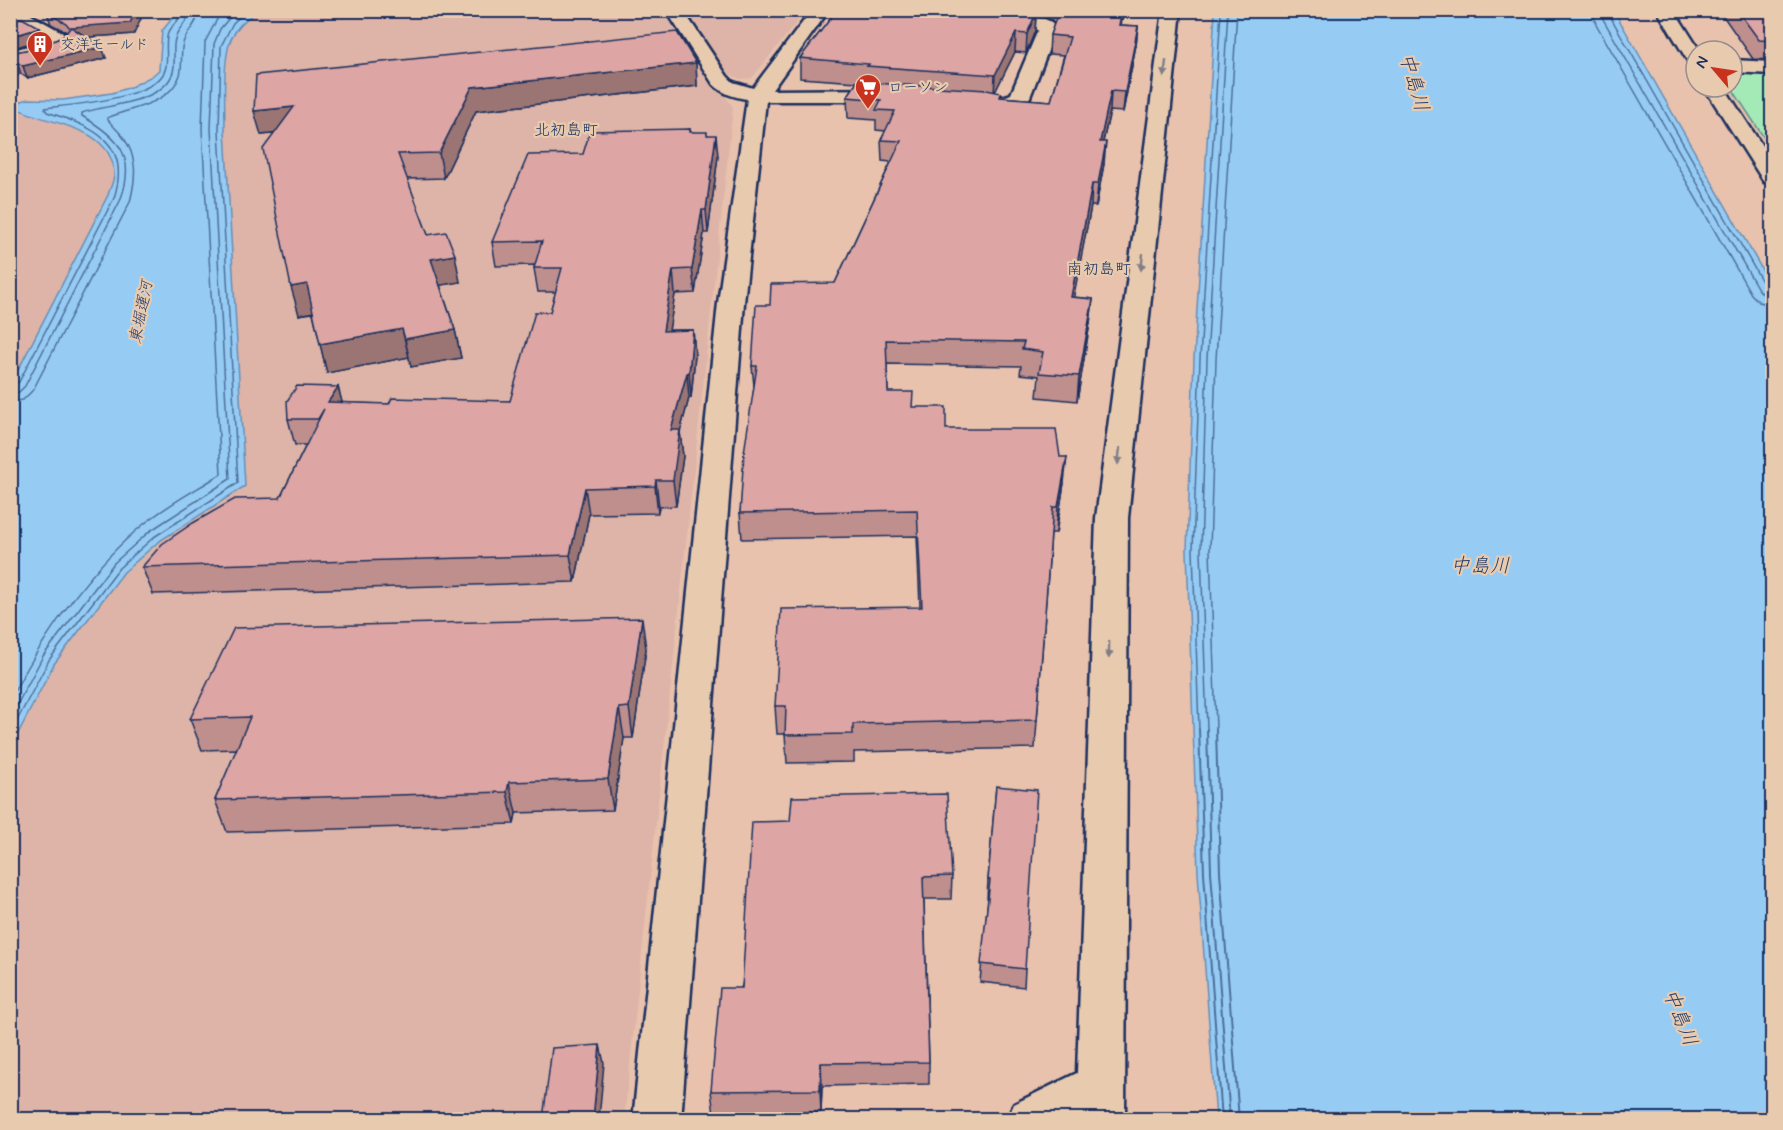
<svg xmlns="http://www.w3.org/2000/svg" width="1783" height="1130" font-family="Mynerve,'Klee One',sans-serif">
	<rect width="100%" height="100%" fill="#e8c2ad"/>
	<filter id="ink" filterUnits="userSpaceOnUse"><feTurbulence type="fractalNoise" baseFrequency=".0167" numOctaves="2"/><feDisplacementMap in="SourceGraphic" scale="12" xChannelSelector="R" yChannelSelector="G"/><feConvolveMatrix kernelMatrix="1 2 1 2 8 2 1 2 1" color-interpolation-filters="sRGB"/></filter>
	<g filter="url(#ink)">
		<path fill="#ddb4a7" d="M258,11H665L733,107L624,1119L11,1120V747L54,664L124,572L158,542L245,486L225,130L226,82L227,47L232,36L238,27Z
			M686,11H806L752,78L741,79L729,74Z
			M11,106L68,125L91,136L101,145L111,161L114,174L108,195L11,384Z"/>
		<path fill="#a4eab7" stroke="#608c8a" stroke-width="1.5" d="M1732,71L1772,73V150L1731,87Z"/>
		<path fill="#96ccf4" stroke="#658db8" stroke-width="1.5" d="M179,10L258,11C248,17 237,26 232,37C222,56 225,106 225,130L245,486L158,542L124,572L54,664L11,747V384L108,195C110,188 115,179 114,172C110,122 40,125 11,105L28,99L63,100L112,93L131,87L152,76L159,70L162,31Z
			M1215,11H1614L1772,287V1119H1216L1198,873L1187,550L1194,359Z"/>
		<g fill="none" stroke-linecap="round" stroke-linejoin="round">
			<path stroke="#4c6e9a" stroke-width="1.5" d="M1592,10L1596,24L1751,294L1759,302L1772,306
				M1601,10L1603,19L1758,289L1764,295L1772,296
				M1609,10L1610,16L1764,285L1772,289
				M10,386L19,382L114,198C132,142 93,127 47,112L45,108C71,105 156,99 165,70C169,59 164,44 168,33C172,24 181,20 183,10
				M10,393L19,392L25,386L120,201C137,157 120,138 82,116V113C108,104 164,103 173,72C176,61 172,49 175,39C178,28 189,22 190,10
				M10,402L23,400L33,390L130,202C136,178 138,157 123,137C118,130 111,125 107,118C132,107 170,105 180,75C183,65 180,53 183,43C187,31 198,24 199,10
				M10,699C44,636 87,570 144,524C167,505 196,490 221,474L202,129L205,42L222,10
				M10,718L43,656L114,563L150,531L230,479L211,129L214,44L220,29L236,10
				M12,730L49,660L119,568L154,537L238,483L219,130L221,46L233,23L247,10
				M1199,730L1193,550L1200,359L1221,10
				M1207,730L1201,550L1207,359L1228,10
				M1216,730L1210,550L1216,360L1237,10"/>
			<path stroke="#4c6e9a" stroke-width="2" d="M1199,729L1204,873L1222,1120
				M1207,729L1211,872L1230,1120
				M1216,729L1220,872L1239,1120
				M10,734L13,729"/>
			<g stroke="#1b2f5e" stroke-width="5">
				<path id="minor" d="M10,10H22L69,36L72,40L60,51L10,63V51L50,40L10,18Z
					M666,10H683L727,76L733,82L753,88L812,10H829L772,90L894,89L901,91L904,95L901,99L894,101H766L744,303L681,1120H633L718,303L747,99C734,97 723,94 713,84Z
					M1163,10H1181L1128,518L1125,1120H1007L1014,1104L1077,1073L1096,518Z
					M990,13L1045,19L1051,22L1056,30L1030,97C1018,114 983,110 965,105L962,101L965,97C980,93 997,101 1011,94L1038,30L984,22L981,18L984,14Z"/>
			</g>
			<g stroke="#1b2f5e" stroke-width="5">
				<path id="tertiary" d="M1657,10H1674L1700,51H1696V65L1689,63Z
					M1732,60L1772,62V74L1732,72Z
					M1704,87H1724L1772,161V184L1764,182Z"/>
			</g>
			<use href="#minor" fill="#e8cbaf" fill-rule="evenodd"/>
			<use href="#tertiary" fill="#e8cbaf" fill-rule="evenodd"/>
		</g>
		<path fill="#be8f8d" stroke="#1b2f5e" stroke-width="1.5" fill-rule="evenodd" d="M837,10H1124L1121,25L1138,26L1136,45L1123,112L1110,111L1103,142L1104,164L1096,206H1091L1073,297L1093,299L1090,323L1077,401L1037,397L1039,376L1020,374L1021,366L887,364L888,392L946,429L1064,483L1056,533H1051L1035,748L854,752V762L787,763L785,734H777L775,706L920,607L917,536L742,539L740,513L754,386L752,366L770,305L835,283L891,162L882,161L881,140L886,131L876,130V120L848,118L847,97L857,82L800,78V58ZM1036,16L1052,20L1054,24L1050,35L1049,54L1064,55L1051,101L1001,97L995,92L1015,52L1026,53L1035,31Z
			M1719,10H1773V60L1753,59Z
			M47,13L134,34L88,37L106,58L27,78L21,74L10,53L41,47L64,36L67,32L51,24Z
			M696,63L697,86L476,111L444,178L407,179L428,235L460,282L440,285L455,330L461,358L411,367L409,357L327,373L313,313L299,315L274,134L261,135Z
			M690,129L691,132L708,135L718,156L708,233H704L695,293L675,294L669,330H693L695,355L691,398H689L680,432L683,456L676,506L659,507L658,513L589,514L575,582L153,594L142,567L280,498L306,445H295L288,419L338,387L342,403L389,404L510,401L550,312L556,292H538L534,268L535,265L496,266L492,242L583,154Z
			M646,649L633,738H624L613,810L516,813L514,824L227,832L215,800L237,749L202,750L190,719Z
			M996,786L1025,969L1024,987L980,982L988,898H987L988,880Z
			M790,821L952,876L951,899H924L929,1062V1084L822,1086L821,1112L714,1114L711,1091Z"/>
		<path fill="#9b7473" stroke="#1b2f5e" stroke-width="1.5" d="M136,10H145L134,34L75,38L71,27Z
			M1122,10H1124L1117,43L1119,25Z
			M1036,13L1035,31L1026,53L1027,34Z
			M1138,26L1136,45L1123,112L1125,92Z
			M40,28L44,39L10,49V37Z
			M1016,33L1015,52L994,94L995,75Z
			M102,47L106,58L27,78L23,66Z
			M17,62L21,74L10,77V64Z
			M696,63L697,86L476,111L444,178L439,153L472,87Z
			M1111,91L1110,111L1098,163L1100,142Z
			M294,107L300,131L261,135L254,111Z
			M716,135L718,156L708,233L706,210Z
			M1106,142L1104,164L1096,206L1098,184Z
			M1092,184L1091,206L1069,321L1071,297Z
			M702,210L704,233L695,293L692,269Z
			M455,255L460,282L436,286L431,259Z
			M673,270L675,294L665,355L663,331Z
			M307,284L314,312L299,315L291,287Z
			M1093,299L1090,323L1077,401L1079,376Z
			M402,329L409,357L327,373L320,344Z
			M455,330L461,358L411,367L405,339Z
			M693,330L695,355L691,398L689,373Z
			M687,373L689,398L680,432L683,456L676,506L673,480L671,430Z
			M338,387L345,413L328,402Z
			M1067,457L1064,483L1056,533L1058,507Z
			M656,480L659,507L658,513L655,486Z
			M585,488L589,514L575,582L570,555Z
			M642,618L646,649L633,738L629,707Z
			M619,708L624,738L613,810L608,779Z
			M509,782L516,813L514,824L507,792Z
			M600,1045L604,1063L599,1119H593Z
			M821,1063L822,1086L821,1112L820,1090Z"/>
		<path fill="#dda6a4" stroke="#1b2f5e" stroke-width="1.5" d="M57,10H136L130,23L71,27L102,47L23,66L17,62L10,64V53L41,47L64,36L70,28L66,23L47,13Z
			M837,10H1030L1036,13L1027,34L1016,33L995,75L867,66L869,64L800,58Z
			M1059,10H1122L1119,25L1138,26L1125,92L1111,91L1100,142H1106L1098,184H1092L1071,297L1093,299L1079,376L1039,373L1043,352L1022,349L1024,342L886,340L888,392H913L912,407H946V429H1056L1060,457H1067L1058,507H1053L1037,720L853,724V734L785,735L786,706H775L781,609L922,607L917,510L740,513L744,453L757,366H752L756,305H770L771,284L835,283L901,141L881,140L895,111L876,110L881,100L847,97L857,82L987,90L1001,93L1000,97L1051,101L1070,37L1050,35Z
			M1737,10H1773V41L1759,40Z
			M22,18L40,28L10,37V19Z
			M677,32L696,63L472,87L439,153L398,154L428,235L446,232L455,255L431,259L455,330L405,339L402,329L320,344L307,284L291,287L263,149L294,107L254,111L256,75Z
			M690,129V132H707V135H716L706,210H702L692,269L673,270L663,331L693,330L689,373H687L671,430H680L673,480H656L655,486L585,488L570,555L142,567L162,544L193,523L235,499L280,498L324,409L318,419H288L287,401L297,386L338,387L328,402L389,404L392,398L510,401L535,312H550L562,268H534L542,241L492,242L528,155L583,154L590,131Z
			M642,618L629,707L619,708L608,779L509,782L507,792L215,800L250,717L190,719L234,628Z
			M996,786L1037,790L1025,969L981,964L990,880H988Z
			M947,794L952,876L923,877L929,1062L821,1063L820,1090L711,1091L720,988H742L752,822L790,821L792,797Z
			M600,1045L593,1119H543L552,1048Z"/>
		<defs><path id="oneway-solid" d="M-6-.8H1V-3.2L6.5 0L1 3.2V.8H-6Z" transform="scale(1.5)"/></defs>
		<g fill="#827d86">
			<use href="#oneway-solid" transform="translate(1165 69) rotate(97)"/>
			<use href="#oneway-solid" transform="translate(1142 262) rotate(97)"/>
			<use href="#oneway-solid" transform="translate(1119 456) rotate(97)"/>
			<use href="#oneway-solid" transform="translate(1109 650) rotate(91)"/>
		</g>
	</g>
	<defs>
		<g id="building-pin" transform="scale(1.35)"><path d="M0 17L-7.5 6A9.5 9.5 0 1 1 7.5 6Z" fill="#c8321e" stroke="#e8cbaf"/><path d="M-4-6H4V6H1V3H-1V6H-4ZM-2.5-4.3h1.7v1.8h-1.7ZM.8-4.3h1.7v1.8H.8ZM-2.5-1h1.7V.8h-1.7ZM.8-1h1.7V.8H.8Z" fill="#fff"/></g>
		<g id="supermarket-pin" transform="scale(1.35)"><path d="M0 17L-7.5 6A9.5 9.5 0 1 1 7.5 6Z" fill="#c8321e" stroke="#e8cbaf"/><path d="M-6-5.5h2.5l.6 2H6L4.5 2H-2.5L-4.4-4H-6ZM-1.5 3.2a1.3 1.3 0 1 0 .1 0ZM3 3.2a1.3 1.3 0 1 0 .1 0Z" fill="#fff"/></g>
	</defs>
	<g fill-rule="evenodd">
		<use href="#building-pin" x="40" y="44"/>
		<use href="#supermarket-pin" x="868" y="87"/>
	</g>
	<g text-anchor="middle" stroke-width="4.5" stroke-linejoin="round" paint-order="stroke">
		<g font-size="15" fill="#1b2f5e" stroke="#e8cbaf" text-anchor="start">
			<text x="60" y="49">交洋モールド</text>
			<text x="888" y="92">ローソン</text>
		</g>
		<g font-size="16" fill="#1b2f5e" stroke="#e8cbaf">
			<text x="566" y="135">北初島町</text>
			<text x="1099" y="274">南初島町</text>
		</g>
		<g font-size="16" font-style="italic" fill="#273f6d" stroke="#e8cbaf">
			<text transform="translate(140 312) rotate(-79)" y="6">東堀運河</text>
		</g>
		<g font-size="20" font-style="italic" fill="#273f6d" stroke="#e8cbaf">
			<text transform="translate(1415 82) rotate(74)" y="7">中島川</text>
			<text x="1480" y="572">中島川</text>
			<text transform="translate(1681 1017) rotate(68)" y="7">中島川</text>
		</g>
	</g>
	<rect width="1783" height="1130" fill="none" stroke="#e8cbaf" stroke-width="36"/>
	<rect x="18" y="18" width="1747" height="1094" fill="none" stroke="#1b2f5e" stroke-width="2" filter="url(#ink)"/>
	<g transform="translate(1714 69) rotate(299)"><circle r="28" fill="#e8cbaf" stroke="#968d8f" stroke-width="1.5"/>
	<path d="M0-4.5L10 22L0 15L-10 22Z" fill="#c8321e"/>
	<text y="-9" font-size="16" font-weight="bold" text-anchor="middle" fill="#1b2f5e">N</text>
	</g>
</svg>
